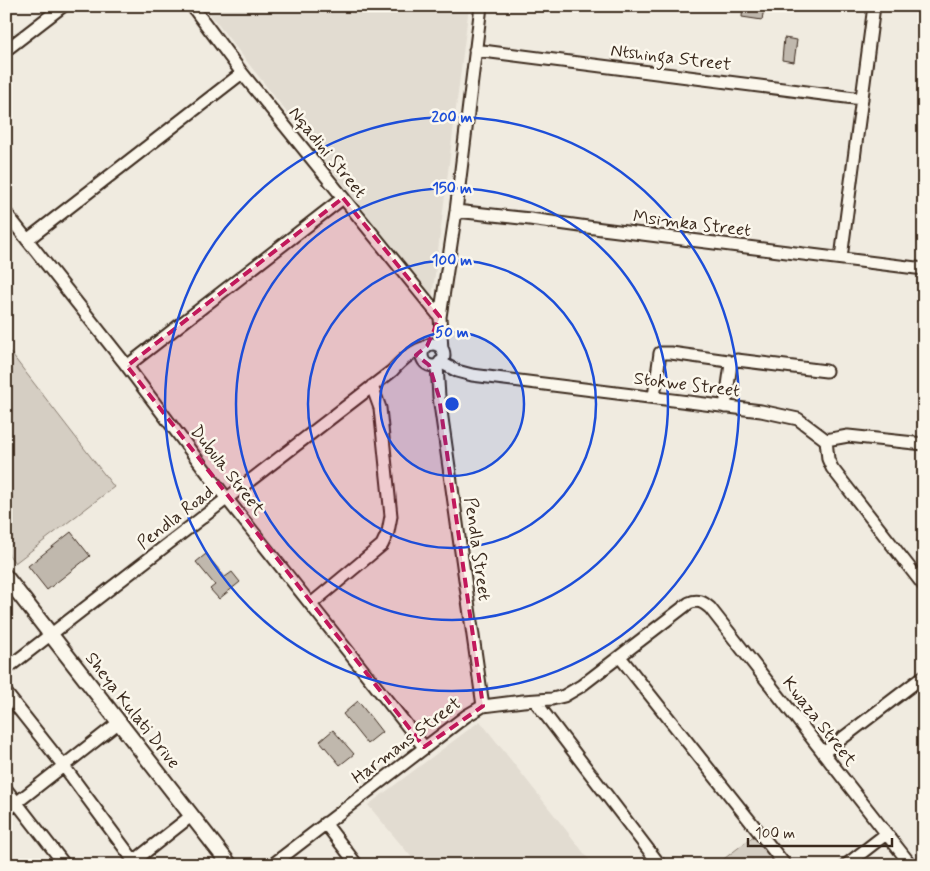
<svg xmlns="http://www.w3.org/2000/svg" width="930" height="871" font-family="Mynerve,sans-serif">
	<rect width="100%" height="100%" fill="#f0ebe0"/>
	<filter id="ink" filterUnits="userSpaceOnUse"><feTurbulence type="fractalNoise" baseFrequency=".02" numOctaves="2"/><feDisplacementMap in="SourceGraphic" scale="10" xChannelSelector="R" yChannelSelector="G"/><feConvolveMatrix kernelMatrix="1 2 1 2 8 2 1 2 1" color-interpolation-filters="sRGB"/></filter>
	<g filter="url(#ink)">
		<path fill="#e2dcd1" d="M219,6H469L432,298L209,13Z
			M480,721L574,840L593,865H418L368,805Z"/>
		<path fill="#d5cec3" stroke="#887c70" d="M6,347L114,487L15,563L6,551Z
			M755,835L777,865H716Z"/>
		<path fill="#c0b8ad" stroke="#3b2a1e" d="M743,6L764,8L762,20L742,17Z
			M784,38L797,40L794,62L782,60Z
			M71,532L90,556L47,590L28,566Z
			M206,554L225,577L232,572L240,582L219,599L210,589L215,585L196,562Z
			M358,701L382,732L367,744L343,714Z
			M333,730L354,754L340,765L320,741Z"/>
		<g fill="none" stroke-linecap="round" stroke-linejoin="round">
			<g stroke="#3b2a1e" stroke-width="15">
				<path id="minor" d="M192,6L242,73L440,317
					M6,50L63,6
					M475,50L862,99
					M456,211L530,219L602,229L924,269
					M6,213L123,361L227,499L424,747
					M27,240L242,73
					M841,258L874,6
					M422 355a11 11 0 1 1 22 0a11 11 0 1 1-22 0Z
					M442,350L440,317L456,211L481,6
					M440,362L457,371L472,375L761,411L798,419L826,440L848,436L924,444
					M731,364L737,360L826,371
					M437,365L439,397L483,706
					M127,366L343,198
					M654,397L660,353H671L728,361L731,364L725,407
					M826,440L828,459L832,468L924,586
					M311,604L382,545L388,532L391,516L380,408L372,386
					M620,657L785,865
					M6,669L392,371C401,361 413,350 426,347
					M6,693L63,765L134,861
					M535,701L660,865
					M823,753L924,676
					M6,789L65,865
					M6,811L118,723
					M325,823L357,865
					M129,865L191,816
					M272,865L466,716L483,706L523,701L552,699L564,696L581,686L689,603C698,599 703,602 710,608L911,865
					M846,865L886,834"/>
			</g>
			<g stroke="#3b2a1e" stroke-width="18">
				<path id="tertiary" d="M6,577L230,865"/>
			</g>
			<use href="#minor" stroke="#fbf7ec" stroke-width="11"/>
			<use href="#tertiary" stroke="#fbf7ec" stroke-width="14"/>
		</g>
	</g>
	<path fill="#c2185b" fill-opacity="0.2" stroke="#c2185b" stroke-width="4" stroke-dasharray="10 6" stroke-linejoin="round" d="M343,198L440,317L427,346L416,355L429,365L439,397L483,706L424,747L127,366Z"/>
	<circle cx="452" cy="404" r="72" fill="#1d4ed8" fill-opacity=".12"/>
	<g fill="none" stroke="#1d4ed8" stroke-width="2.5">
		<circle cx="452" cy="404" r="72"/>
		<circle cx="452" cy="404" r="144"/>
		<circle cx="452" cy="404" r="216"/>
		<circle cx="452" cy="404" r="287"/>
	</g>
	<g text-anchor="middle" stroke-width="5" stroke-linejoin="round" paint-order="stroke">
		<g font-size="18" fill="#3b2a1e" stroke="#fbf7ec">
			<text transform="translate(671 57) rotate(7)" y="6">Ntshinga Street</text>
			<text transform="translate(328 152) rotate(51)" y="6">Nqadini Street</text>
			<text transform="translate(692 223) rotate(7)" y="6">Msimka Street</text>
			<text transform="translate(687 384) rotate(7)" y="6">Stokwe Street</text>
			<text transform="translate(228 470) rotate(52)" y="6">Dubula Street</text>
			<text transform="translate(175 517) rotate(-38)" y="6">Pendla Road</text>
			<text transform="translate(478 549) rotate(82)" y="6">Pendla Street</text>
			<text transform="translate(133 710) rotate(52)" y="6">Sheya Kulati Drive</text>
			<text transform="translate(820 721) rotate(52)" y="6">Kwaza Street</text>
			<text transform="translate(406 740) rotate(-37)" y="6">Harmans Street</text>
		</g>
	</g>
	<circle cx="452" cy="404" r="8" fill="#1d4ed8" stroke="#fbf7ec" stroke-width="2.5"/>
	<g font-size="15" text-anchor="middle" font-weight="bold" fill="#1d4ed8" stroke="#fbf7ec" stroke-width="5" stroke-linejoin="round" paint-order="stroke">
		<text x="452" y="122">200 m</text>
		<text x="452" y="193">150 m</text>
		<text x="452" y="265">100 m</text>
		<text x="452" y="337">50 m</text>
	</g>
	<rect width="930" height="871" fill="none" stroke="#fbf7ec" stroke-width="25"/>
	<rect x="12" y="12" width="905" height="846" fill="none" stroke="#3b2a1e" stroke-width="2" filter="url(#ink)"/>
	<path d="M748 838v8h144v-8" fill="none" stroke="#3b2a1e" stroke-width="2.5"/>
	<text x="755" y="838" font-size="15" fill="#3b2a1e" stroke="#fbf7ec" stroke-width="4" paint-order="stroke">100 m</text>
</svg>
